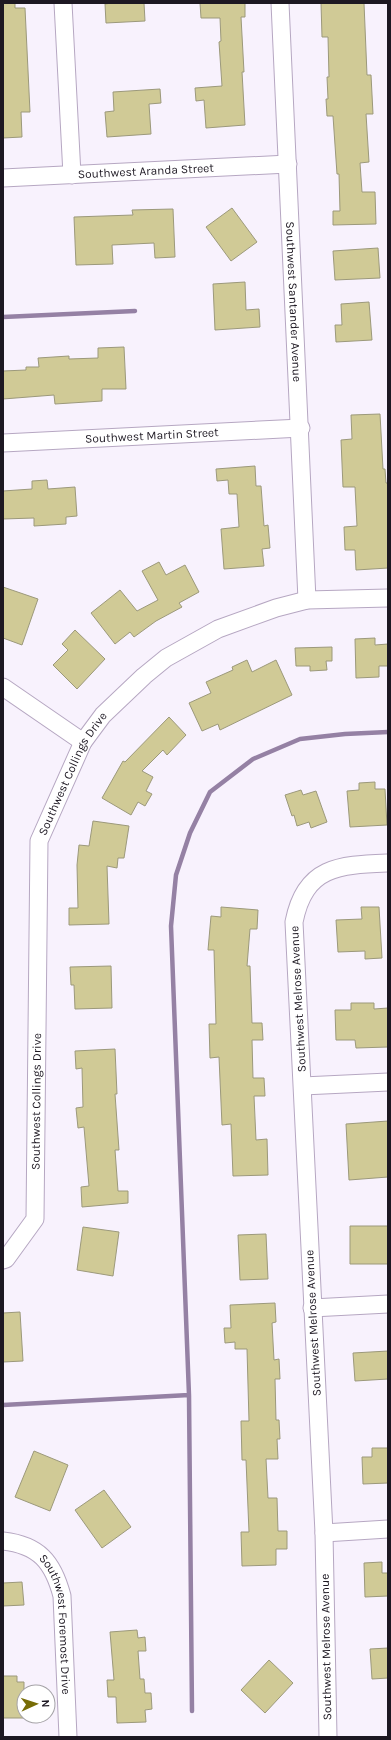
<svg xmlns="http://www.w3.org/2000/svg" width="391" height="1740" font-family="Karla,sans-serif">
	<rect width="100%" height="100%" fill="#f8f2fd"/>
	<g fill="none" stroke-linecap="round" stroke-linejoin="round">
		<path stroke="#9581a4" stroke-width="4.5" d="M3,317L135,311
			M3,1405L189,1395
			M192,1711L189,1395L171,926L176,875L190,833L210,792L253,759L300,739L345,734L388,732"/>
	</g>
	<path fill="#d0ca96" stroke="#9c997b" d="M3,3H15V8H25L30,112H21L22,137L3,138Z
		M112,3H144L145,21L106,23L105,4Z
		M200,3H245V17H241L244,72H242L245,125L206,128L204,100L196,101L195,88L222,86L219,42L221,41L220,18H201Z
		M321,3H364L367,75H371L373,114H366L369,162L360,163L362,192H375L376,224L333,225V211H340L339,174H337L333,116H327L326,99H328L327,77H329L328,37H322Z
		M160,89L161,103L149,104L151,134L107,137L105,112L114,111L113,92Z
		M232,208L257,242L231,261L206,227Z
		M173,209L175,257L155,258L154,243L112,245L113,264L76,265L74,217L133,215L132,210Z
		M378,248L380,278L335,280L333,251Z
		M245,282L246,310L259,309L260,327L215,330L213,284Z
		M369,302L372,340L336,342L335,325H342L341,304Z
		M124,347L126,389H102V401L55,404L54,395L3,399V371L26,370V367H39L38,358L69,356V359L98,358V348Z
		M380,414L383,469H385L386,483H388V568L356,570L355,550H345L344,527L357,526L355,487H343L341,440L352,439L351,415Z
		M255,466L256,486H261L264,526L268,525L270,548L262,549L264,566L224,569L221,529L239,527L237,494H229L228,480L217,481L216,469Z
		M47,480L48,489L75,487L77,516L66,517V524L34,526V518L3,519V491L32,489V481Z
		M159,562L166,575L185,565L199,592L179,603L182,607L156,621L134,637L130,632L115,644L91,613L120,590L137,611L158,600L142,571Z
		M3,587L38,599L22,645L3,638Z
		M75,630L105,659L77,689L53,665L68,650L62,644Z
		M375,638V645L388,644V666H379V677L356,678L355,639Z
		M332,647V661H326L327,670L310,671V666H296L295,648Z
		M247,660L252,672L276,660L292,695L220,730L218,724L202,731L189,703L211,693L206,682L233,670L232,667Z
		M169,717L186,735L167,755L163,750L142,771L153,777L146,791L152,794L145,806L138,802L131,815L102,798L123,761L125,762Z
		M375,782V789H385L387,825L350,827L347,791L359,790V783Z
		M301,790L303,795L316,791L327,822L311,828L309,822L297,826L294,815L292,816L285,795Z
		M93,821L129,826L124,858H118L117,868L107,866L109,924L69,925V908H78L77,865L79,845L89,846Z
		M221,907L258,910L257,929H250L247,966H250L252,1023H262L263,1040H252L253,1078H264L265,1096H254L256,1140L267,1139L268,1175L233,1176L231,1124L222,1125L219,1057L210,1058L209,1024H216L214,950H208L211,916L221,917Z
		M361,907H379L382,958L365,959V951L338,952L336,920L362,919Z
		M111,966L112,1008L75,1009L74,985H71L70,967Z
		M351,1003H374V1009L388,1008V1047L356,1048L355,1040H336L335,1010H351Z
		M115,1049L117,1094H115L119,1150H115L118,1191H128V1203L82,1207L81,1187L89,1186L84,1127L78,1128L76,1108L83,1107L82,1068L76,1069L75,1051Z
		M388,1121V1177L349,1180L346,1124Z
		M350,1226H388V1264H350Z
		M83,1227L119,1232L113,1276L77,1270Z
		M266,1234L268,1279L240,1280L238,1235Z
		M275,1303L276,1322L272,1323L274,1360L279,1359L280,1379H275L276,1420H279L280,1439H277L278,1459H266L268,1498H277L278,1531H287V1549H276V1565L242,1566L241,1532H249L246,1460H242L241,1421H249L247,1349H235V1342L225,1343L224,1328H231L230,1305Z
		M20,1312L23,1361L3,1362V1313Z
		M388,1351V1379L355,1381L353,1353Z
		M372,1448H388V1483L363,1484L362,1457H372Z
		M34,1451L68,1465L50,1511L15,1497Z
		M104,1490L131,1527L102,1548L75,1510Z
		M382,1562V1573H388V1596L365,1597L364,1563Z
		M22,1582L24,1605L3,1606V1583Z
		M137,1630L138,1638L145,1637L146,1651H138L140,1679H144L145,1693H151L152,1709L145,1710L146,1722L117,1723L116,1697H108L107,1680H114L110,1632Z
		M388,1648V1678L372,1679L370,1649Z
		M269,1660L293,1683L265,1713L241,1690Z
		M3,1676H17V1682H24V1718H3Z"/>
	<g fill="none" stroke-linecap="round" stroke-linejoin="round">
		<g stroke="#b6a7c2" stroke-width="19">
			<g id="street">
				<path d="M63,3L72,175"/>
				<path id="s1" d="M280,3L307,600"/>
				<path id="s2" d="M3,178L288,164"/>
				<path id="s3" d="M3,443L301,428"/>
				<path d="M3,687L83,742"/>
				<path d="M303,1086L388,1082"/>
				<path id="s4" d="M3,1260L6,1259L35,1219L39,841L83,742L103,715L144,676L166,658L218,629L276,608L307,600L388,598"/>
				<path d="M312,1308L388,1304"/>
				<path d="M324,1533L388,1529"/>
				<path id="s5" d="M3,1541C39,1545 53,1562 62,1596L68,1737"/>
				<path d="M328,1737L324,1533L294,922C305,866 339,865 388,863"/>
			</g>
		</g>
		<use href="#street" stroke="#fff" stroke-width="17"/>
	</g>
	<g text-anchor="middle" stroke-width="3.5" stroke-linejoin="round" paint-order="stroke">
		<g font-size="12" fill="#1d1822" stroke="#fff">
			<text dy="4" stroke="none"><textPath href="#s2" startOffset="143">Southwest Aranda Street</textPath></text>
			<text dy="4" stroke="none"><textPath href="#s1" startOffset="299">Southwest Santander Avenue</textPath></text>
			<text dy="4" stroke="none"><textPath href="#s3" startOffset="149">Southwest Martin Street</textPath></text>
			<text dy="4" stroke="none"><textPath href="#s4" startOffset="506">Southwest Collings Drive</textPath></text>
			<text transform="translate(298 999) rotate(-93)" y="4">Southwest Melrose Avenue</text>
			<text dy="4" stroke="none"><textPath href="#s4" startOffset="170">Southwest Collings Drive</textPath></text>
			<text transform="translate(313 1323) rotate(-93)" y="4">Southwest Melrose Avenue</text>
			<text dy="4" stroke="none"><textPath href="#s5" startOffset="114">Southwest Foremost Drive</textPath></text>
			<text transform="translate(326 1647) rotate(-91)" y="4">Southwest Melrose Avenue</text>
		</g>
	</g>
	<rect width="391" height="1740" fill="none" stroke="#1d1822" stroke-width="8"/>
	<g transform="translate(36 1704) rotate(87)"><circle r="19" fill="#ffffff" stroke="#a5a3a7"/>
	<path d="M0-3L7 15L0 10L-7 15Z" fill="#776c06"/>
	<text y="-6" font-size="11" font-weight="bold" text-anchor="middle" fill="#1d1822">N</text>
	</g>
</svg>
